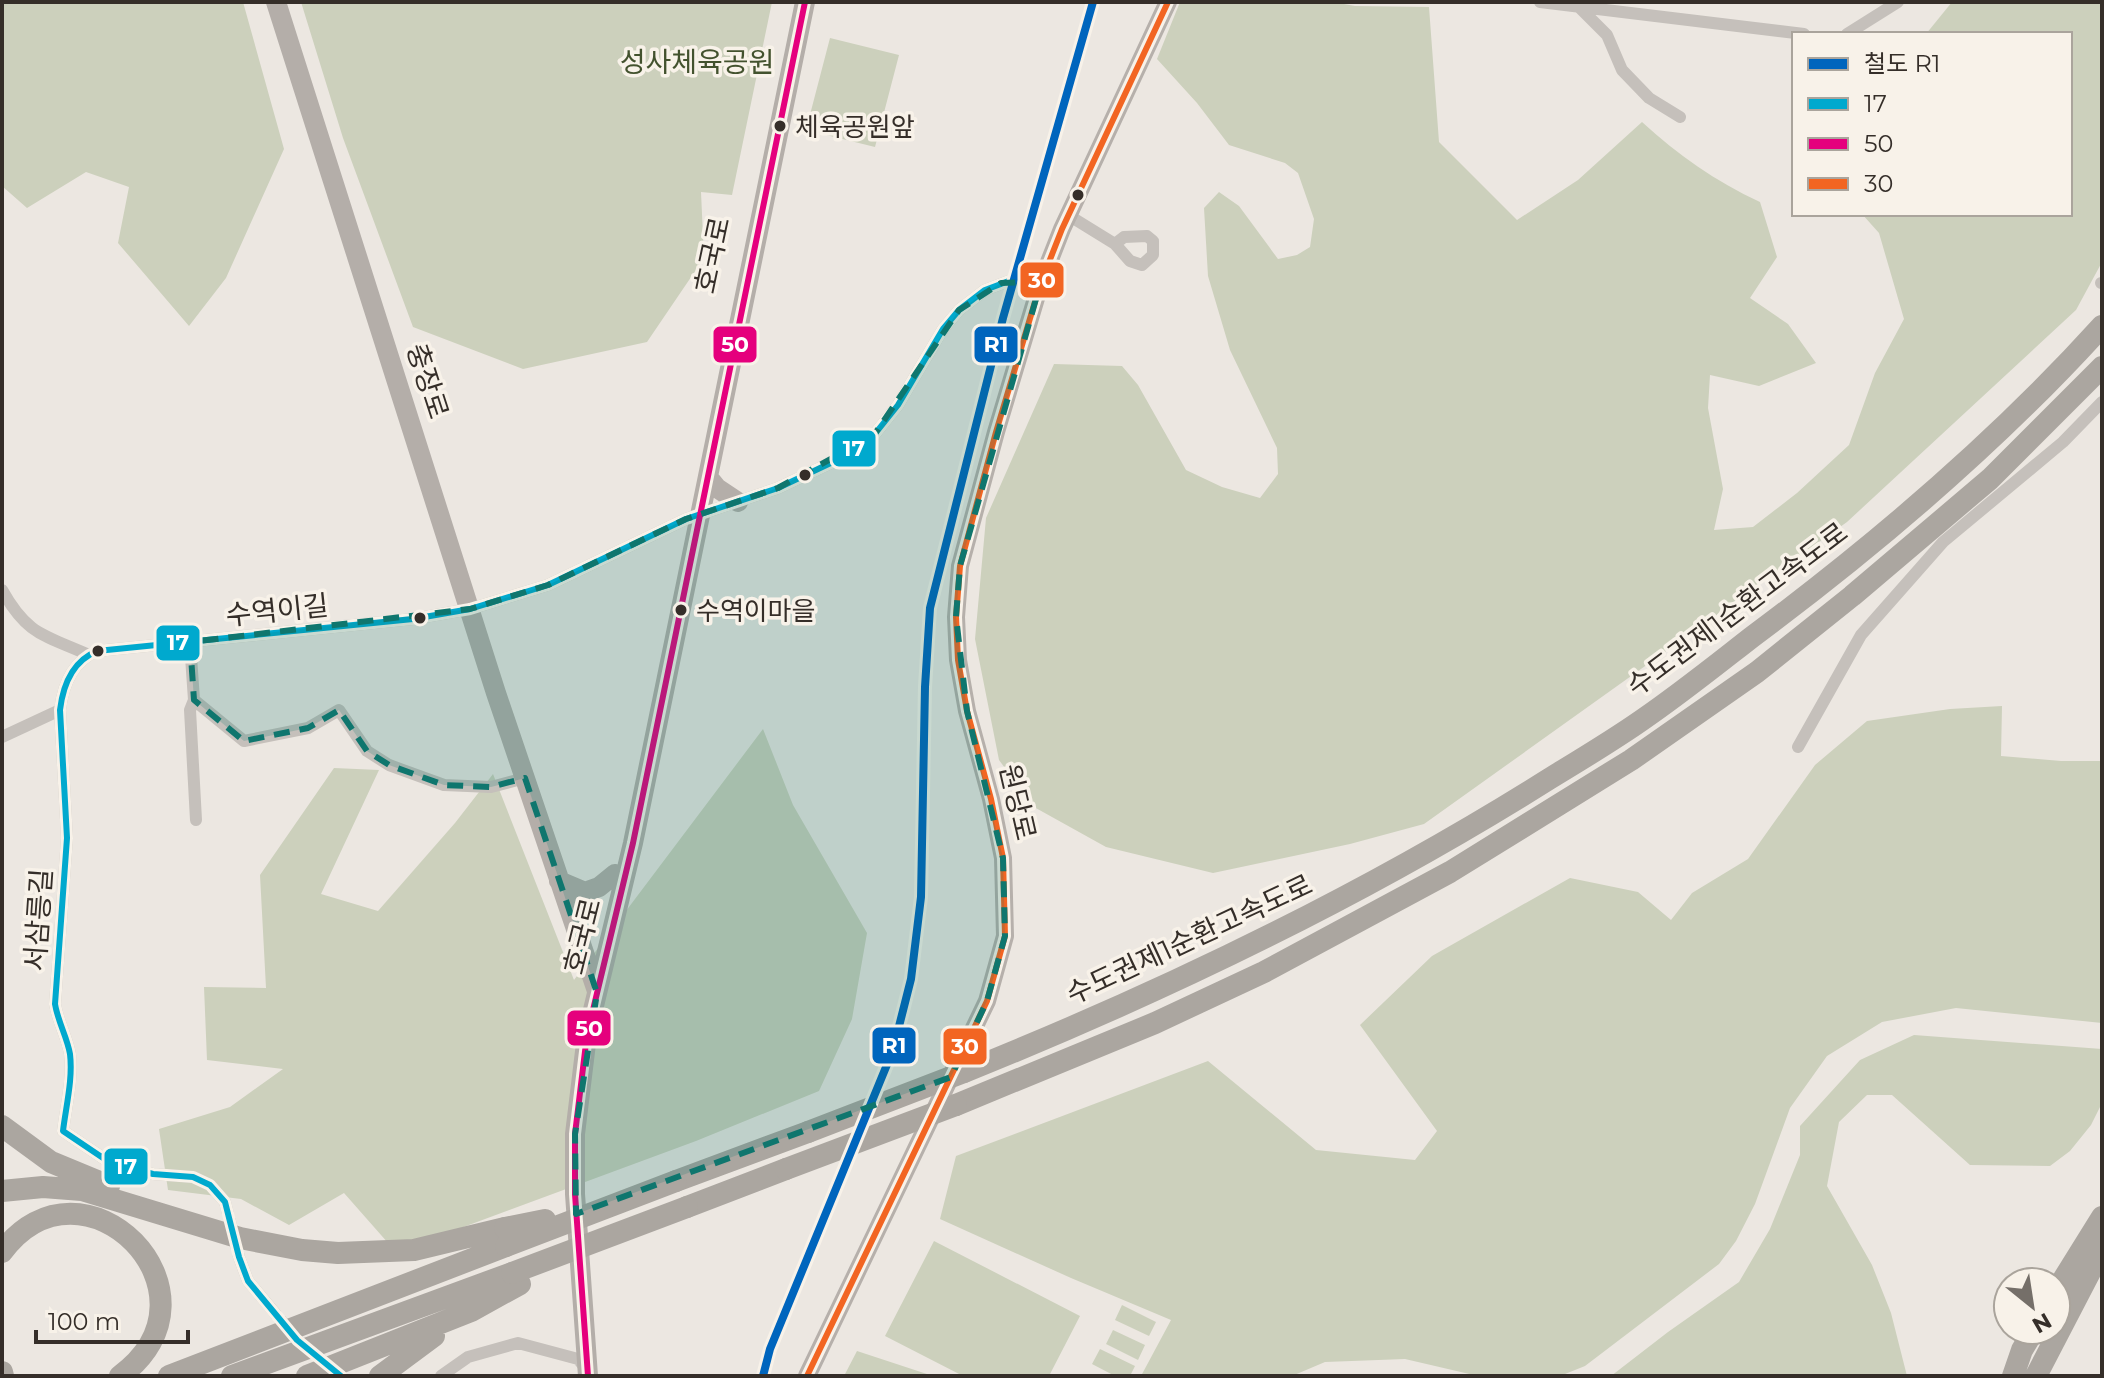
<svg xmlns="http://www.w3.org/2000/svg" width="2104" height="1378" font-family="Montserrat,'Noto Sans KR',sans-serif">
	<rect width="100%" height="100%" fill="#ece7e1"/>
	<path fill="#ccd0bc" d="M2,2H243L284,149L226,278L189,326L118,243L129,187L86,172L27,208L2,186Z
		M301,2H772L732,195L701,192L704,258L647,342L523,369L413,327L343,138Z
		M1180,2H1333L1355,6L1429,7L1439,142L1517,220L1578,180L1642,122C1678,155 1715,181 1760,202L1777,257L1750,298L1788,324L1816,363L1759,386L1710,375L1708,408L1723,489L1714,530L1753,527L1797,493L1849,445L1875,373L1904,319L1879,233L1862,214H2070V34H1926L1952,2H2102V262L2076,310L1847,522L1424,824L1350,844L1213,873L1106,847L1034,807L999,760L975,639L986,518L1054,364L1122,366L1138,385L1186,470L1222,487L1260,498L1278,474L1277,448L1230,350L1208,276L1204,208L1219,192L1239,206L1278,259L1297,255L1310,247L1314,219L1298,173L1285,163L1229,145L1197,103L1157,59Z
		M830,38L899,55L875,147L806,130Z
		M2002,706L2001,756L2061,761H2102V1023L1956,1008L1882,1022L1827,1056L1790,1108L1755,1204L1736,1241L1719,1264L1585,1366L1560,1376H1478L1405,1359L1325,1362L1292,1376H1141L1171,1320L1071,1278L940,1219L956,1156L1208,1061L1316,1150L1415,1160L1437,1131L1360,1025L1432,956L1570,878L1638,892L1671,920L1692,893L1748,859L1815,765L1867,721L1950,709Z
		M763,729L793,805L867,933L852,1019L819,1091L696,1141L396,1252L344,1193L289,1225L241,1199L168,1190L159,1129L230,1107L283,1069L207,1060L204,987L266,988L260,875L334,768L379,770L321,894L378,911L455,823L493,774L574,980Z
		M1914,1035L2102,1049V1103L2091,1125L2070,1151L2050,1166L1970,1165L1892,1095H1867L1839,1122L1827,1186L1872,1265L1891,1313L1907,1376H1611L1668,1332L1739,1282L1770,1229L1800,1155V1126L1860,1060Z
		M934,1241L1080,1316L1049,1376H963L885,1336Z
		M1122,1305L1156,1322L1149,1336L1115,1320Z
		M1113,1330L1145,1345L1138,1360L1106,1344Z
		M1100,1349L1135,1366L1130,1376H1115L1092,1364Z
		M857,1351L933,1376H844Z"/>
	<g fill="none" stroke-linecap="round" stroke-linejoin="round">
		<path stroke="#c7c2bc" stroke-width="12" stroke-dasharray="12 6" stroke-linecap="butt" d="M225,1202L239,1257
			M269,1306L297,1340L341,1376"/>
		<path stroke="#c5c0bb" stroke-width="12" d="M1540,2L1804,34
			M1579,7L1607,35L1622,70L1649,98L1680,117
			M1847,34L1898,2
			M1068,215L1115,244L1130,261L1142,265L1153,255V241L1147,236L1124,237L1115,244
			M2101,283H2102
			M2,590C27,635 44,635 89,655
			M190,642L194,700L190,710L196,820
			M194,700L244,741L308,728L339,710L367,751L389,765L444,785L491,787L525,778
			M2,737L60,710
			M1798,747L1861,635L1943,542L2063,442L2102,402
			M225,1202L210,1185L193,1177L153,1174L109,1162L63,1131C66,1106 73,1079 70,1054C67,1037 58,1022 55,1004L67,838L60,710C63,685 73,661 97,651L413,619L470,609L548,585L686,519L778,488L837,460L874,435L898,405L943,329L959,310L985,290L1014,279L1040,285
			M239,1257L248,1281L269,1306
			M441,1376L468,1357L518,1343L578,1359L587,1370"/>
		<path stroke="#b6b0ab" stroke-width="18" d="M807,1376L987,1001L1005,936L1003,858L991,799L967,711L958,660L956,617L960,566L996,432L1040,285L1062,229L1168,2"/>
		<path stroke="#b4aea9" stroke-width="20" d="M276,2L496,693L597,991
			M708,477L717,488L738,502
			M559,881L585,892L599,887L615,874
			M588,1376L575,1194V1134L587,1035L633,843L805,2"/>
		<path stroke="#aba6a0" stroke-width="22" d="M964,1072C1168,990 1363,896 1549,779C1580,760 1612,741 1642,720C1680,694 1716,665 1752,637C1877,544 1997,442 2102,326
			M956,1105L1155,1023L1264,972L1450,872L1631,760L1757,672L1852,596L1990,479L2102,367
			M2,1126L51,1162L109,1186
			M676,1181L808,1132
			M2,1191L43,1187L82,1190L240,1238L302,1250L338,1253L414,1250L505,1228
			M687,1207L786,1169
			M2,1252C83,1143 233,1293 120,1376
			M2056,1291L2102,1217
			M2,1372L3,1376
			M169,1376L506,1246
			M232,1376L512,1273
			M307,1376L471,1311L520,1284
			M380,1376L434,1336
			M2013,1376L2022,1350L2034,1330
			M2036,1376L2102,1249"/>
		<path stroke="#aba6a0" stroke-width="22" d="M808,1132L964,1072
			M786,1169L956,1105
			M505,1228L545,1220
			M506,1246L676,1181
			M512,1273L687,1207"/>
		<g stroke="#f8f2e9" stroke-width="12">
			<path id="bus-1" d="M341,1376L297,1340L248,1281L239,1257L225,1202L210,1185L193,1177L153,1174L109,1162L63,1131C66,1106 73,1079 70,1054C67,1037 58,1022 55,1004L67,838L60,710C63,685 73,661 97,651L413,619L470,609L548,585L686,519L778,488L837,460L874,435L898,405L943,329L959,310L985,290L1014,279L1040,285"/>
		</g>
		<g stroke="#f8f2e9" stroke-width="12">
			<path id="bus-2" d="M588,1376L575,1194V1134L587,1035L633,843L805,2"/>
		</g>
		<g stroke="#f8f2e9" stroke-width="12">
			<path id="bus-3" d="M807,1376L987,1001L1005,936L1003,858L991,799L967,711L958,660L956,617L960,566L996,432L1040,285L1062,229L1168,2"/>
		</g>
		<use href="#bus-1" stroke="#00a9ce" stroke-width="6"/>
		<use href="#bus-2" stroke="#e5007d" stroke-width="6"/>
		<use href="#bus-3" stroke="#f26522" stroke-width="6"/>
		<g stroke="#f8f2e9" stroke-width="14">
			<path id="rail-1" d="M763,1376L770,1349L893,1050L911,979L921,897L925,687L930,608L1003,318L1093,2"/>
		</g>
		<use href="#rail-1" stroke="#0065bd" stroke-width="8"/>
	</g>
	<path fill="#0f766e" fill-opacity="0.2" stroke="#0f766e" stroke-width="6" stroke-dasharray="16 10" stroke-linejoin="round" d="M1029,282L1040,285L960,566L956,617L967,711L1003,858L1005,936L987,1001L951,1077L576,1214L575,1134L597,993L525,778L491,787L444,785L389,765L367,751L339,710L308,728L244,741L194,700L190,642L470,609L548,585L686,519L778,488L874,435L959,310L1001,283Z"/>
	<g fill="#352e29" stroke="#f8f2e9" stroke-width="3">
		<circle cx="780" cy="126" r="7"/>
		<circle cx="1078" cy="195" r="7"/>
		<circle cx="805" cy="475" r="7"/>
		<circle cx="681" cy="610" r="7"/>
		<circle cx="420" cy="618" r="7"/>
		<circle cx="98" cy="651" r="7"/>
	</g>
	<g text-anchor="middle" stroke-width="7" stroke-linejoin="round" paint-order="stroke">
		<g font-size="26" fill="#352e29" stroke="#f8f2e9" text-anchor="start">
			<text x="795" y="136">체육공원앞</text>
			<text x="696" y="620">수역이마을</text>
		</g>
		<g font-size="28" fill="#43522e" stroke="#f8f2e9">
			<text x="697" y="72">성사체육공원</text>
		</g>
		<g font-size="28" fill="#352e29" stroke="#f8f2e9">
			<text transform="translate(712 255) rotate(-78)" y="10">호국로</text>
			<text transform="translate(428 381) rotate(72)" y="10">충장로</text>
			<text transform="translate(1737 609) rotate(-37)" y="10">수도권제1순환고속도로</text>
			<text transform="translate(277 610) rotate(-6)" y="10">수역이길</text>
			<text transform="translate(1018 802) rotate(77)" y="10">원당로</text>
			<text transform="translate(38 920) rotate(-86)" y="10">서삼릉길</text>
			<text transform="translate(582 936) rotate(-76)" y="10">호국로</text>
			<text transform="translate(1189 939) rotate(-25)" y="10">수도권제1순환고속도로</text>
		</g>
	</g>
	<g stroke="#f8f2e9" stroke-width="3">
		<rect x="1019" y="261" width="46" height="38" rx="8" fill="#f26522"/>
		<rect x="712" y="325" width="46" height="39" rx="8" fill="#e5007d"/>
		<rect x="973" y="325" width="46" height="39" rx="8" fill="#0065bd"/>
		<rect x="831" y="429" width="46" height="39" rx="8" fill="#00a9ce"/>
		<rect x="155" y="624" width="46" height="38" rx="8" fill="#00a9ce"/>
		<rect x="566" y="1009" width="46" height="38" rx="8" fill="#e5007d"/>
		<rect x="871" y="1026" width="46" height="39" rx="8" fill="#0065bd"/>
		<rect x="942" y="1027" width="46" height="39" rx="8" fill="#f26522"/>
		<rect x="103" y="1147" width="46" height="39" rx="8" fill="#00a9ce"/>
	</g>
	<g font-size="22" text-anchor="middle" font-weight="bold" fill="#fff">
		<text x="1042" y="288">30</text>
		<text x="735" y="352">50</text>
		<text x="996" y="352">R1</text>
		<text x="854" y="456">17</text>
		<text x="178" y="650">17</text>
		<text x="589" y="1036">50</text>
		<text x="894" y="1053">R1</text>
		<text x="965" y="1054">30</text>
		<text x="126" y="1174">17</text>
	</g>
	<rect width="2104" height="1378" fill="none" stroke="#352e29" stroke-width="8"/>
	<rect x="1792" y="32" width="280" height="184" fill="#f8f2e9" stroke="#aaa49c" stroke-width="2"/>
	<rect x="1808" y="58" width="40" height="12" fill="#0065bd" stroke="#aaa49c" stroke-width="2"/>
	<text x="1864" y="72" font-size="24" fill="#352e29">철도 R1</text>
	<rect x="1808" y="98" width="40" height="12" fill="#00a9ce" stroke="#aaa49c" stroke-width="2"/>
	<text x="1864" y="112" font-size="24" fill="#352e29">17</text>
	<rect x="1808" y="138" width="40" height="12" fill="#e5007d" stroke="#aaa49c" stroke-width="2"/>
	<text x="1864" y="152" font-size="24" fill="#352e29">50</text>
	<rect x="1808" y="178" width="40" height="12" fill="#f26522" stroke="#aaa49c" stroke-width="2"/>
	<text x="1864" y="192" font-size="24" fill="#352e29">30</text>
	<g transform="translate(2032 1306) rotate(150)"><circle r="38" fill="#f8f2e9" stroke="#aaa49c" stroke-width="2"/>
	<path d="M0-6L14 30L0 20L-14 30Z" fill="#756f69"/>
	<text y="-12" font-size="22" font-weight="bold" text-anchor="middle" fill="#352e29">N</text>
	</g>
	<path d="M36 1330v12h152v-12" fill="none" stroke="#352e29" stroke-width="4"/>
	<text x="48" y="1330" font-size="24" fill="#352e29" stroke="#f8f2e9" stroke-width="6" paint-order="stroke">100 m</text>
</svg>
